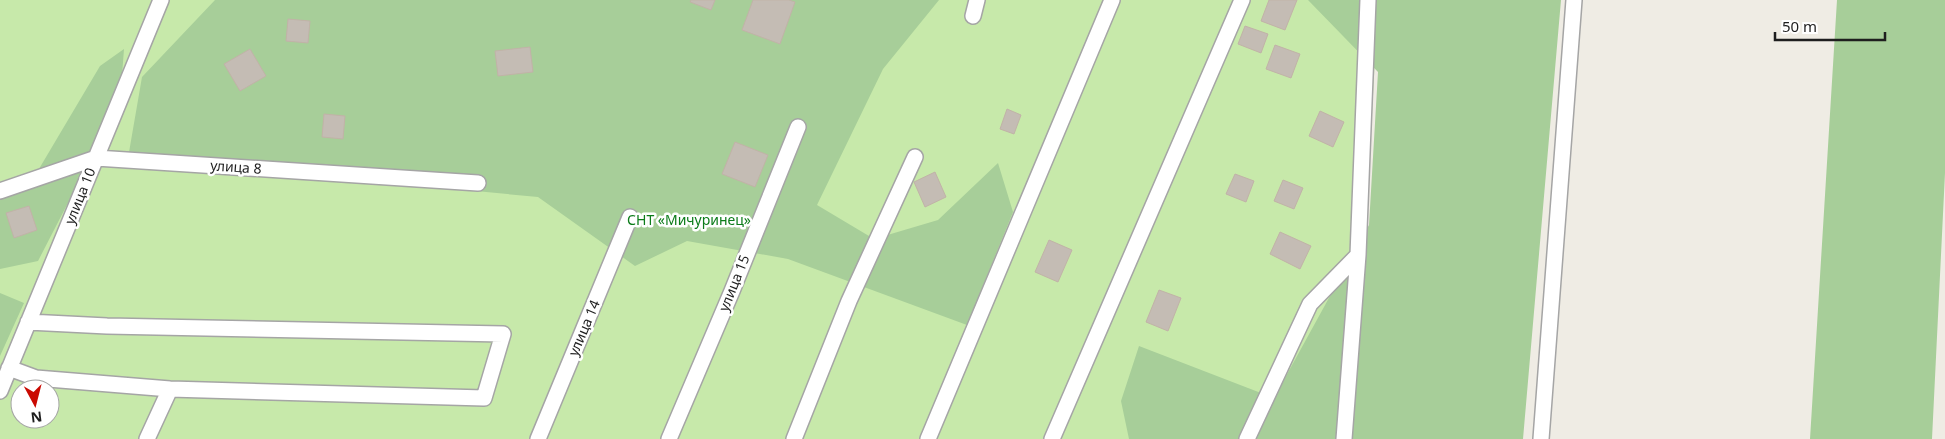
<svg xmlns="http://www.w3.org/2000/svg" width="1945" height="439" font-family="'Noto Sans',sans-serif">
	<rect width="100%" height="100%" fill="#efece4"/>
	<path fill="#c7e9aa" fill-rule="evenodd" d="M0,0H1378L1355,439H0ZM20,389H50V419H20Z"/>
	<path fill="#a7ce99" d="M215,0H939L883,69L817,205L874,239L938,220L998,163L1013,212L967,325L788,259L687,241L635,266L538,197L128,158L142,77Z
		M1308,0H1561L1523,439H1129L1121,401L1139,346L1274,398L1369,225L1378,72Z
		M1837,0H1945V173L1932,439H1810Z
		M124,49L120,102L38,261L0,269V189L33,179L100,66Z
		M0,293L24,303L0,356Z"/>
	<path fill="#c4bcb4" stroke="#c1b3a7" d="M691,0H715L711,10L690,2Z
		M753,0H789L795,2L780,44L742,30Z
		M1269,0H1297L1285,30L1261,21Z
		M288,19L310,21L308,43L286,41Z
		M1245,26L1268,34L1261,53L1238,44Z
		M1275,45L1300,54L1291,78L1266,69Z
		M530,47L533,72L498,76L495,51Z
		M250,49L266,76L240,91L224,64Z
		M1007,109L1021,115L1014,134L1000,129Z
		M1320,111L1344,122L1333,147L1309,136Z
		M324,114L345,116L343,139L322,137Z
		M735,142L768,155L755,187L722,174Z
		M935,172L946,197L925,207L914,182Z
		M1235,174L1254,181L1246,202L1226,194Z
		M1283,180L1303,188L1294,209L1274,201Z
		M29,206L37,230L14,238L6,213Z
		M1280,232L1311,246L1300,269L1270,254Z
		M1049,240L1072,250L1058,282L1035,272Z
		M1159,290L1181,298L1168,331L1146,322Z"/>
	<g fill="none" stroke-linecap="round" stroke-linejoin="round">
		<g stroke="#a5a5a5" stroke-width="18">
			<path id="minor" d="M973,16L977,0
				M0,191L96,158L478,183
				M9,368L36,378L170,389L484,398L503,334L107,326L28,322
				M0,391L161,0
				M147,439L170,389
				M538,439L630,217
				M669,439L732,291L798,127
				M794,439L849,301L915,157
				M928,439L1112,0
				M1052,439L1242,0
				M1247,439L1310,304L1358,255
				M1344,439L1358,255L1368,0
				M1541,439L1574,0"/>
		</g>
		<use href="#minor" stroke="#fff" stroke-width="15"/>
	</g>
	<g text-anchor="middle" stroke-width="5" stroke-linejoin="round" paint-order="stroke">
		<g font-size="14" fill="#1e1e1e" stroke="#fff">
			<text transform="translate(236 167) rotate(4)" y="5">улица 8</text>
			<text transform="translate(80 196) rotate(-68)" y="5">улица 10</text>
			<text transform="translate(734 283) rotate(-68)" y="5">улица 15</text>
			<text transform="translate(584 328) rotate(-67)" y="5">улица 14</text>
		</g>
		<g font-size="14" fill="#0c7c1a" stroke="#fff">
			<text x="689" y="225">СНТ «Мичуринец»</text>
		</g>
	</g>
	<g transform="translate(35 404) rotate(173)"><circle r="24" fill="#ffffff" stroke="#a5a5a5"/>
	<path d="M0-4L9 19L0 12L-9 19Z" fill="#ca0a02"/>
	<text y="-8" font-size="14" font-weight="bold" text-anchor="middle" fill="#1e1e1e">N</text>
	</g>
	<path d="M1775 32v8h110v-8" fill="none" stroke="#1e1e1e" stroke-width="2.5"/>
	<text x="1782" y="32" font-size="15" fill="#1e1e1e" stroke="#ffffff" stroke-width="4" paint-order="stroke">50 m</text>
</svg>
